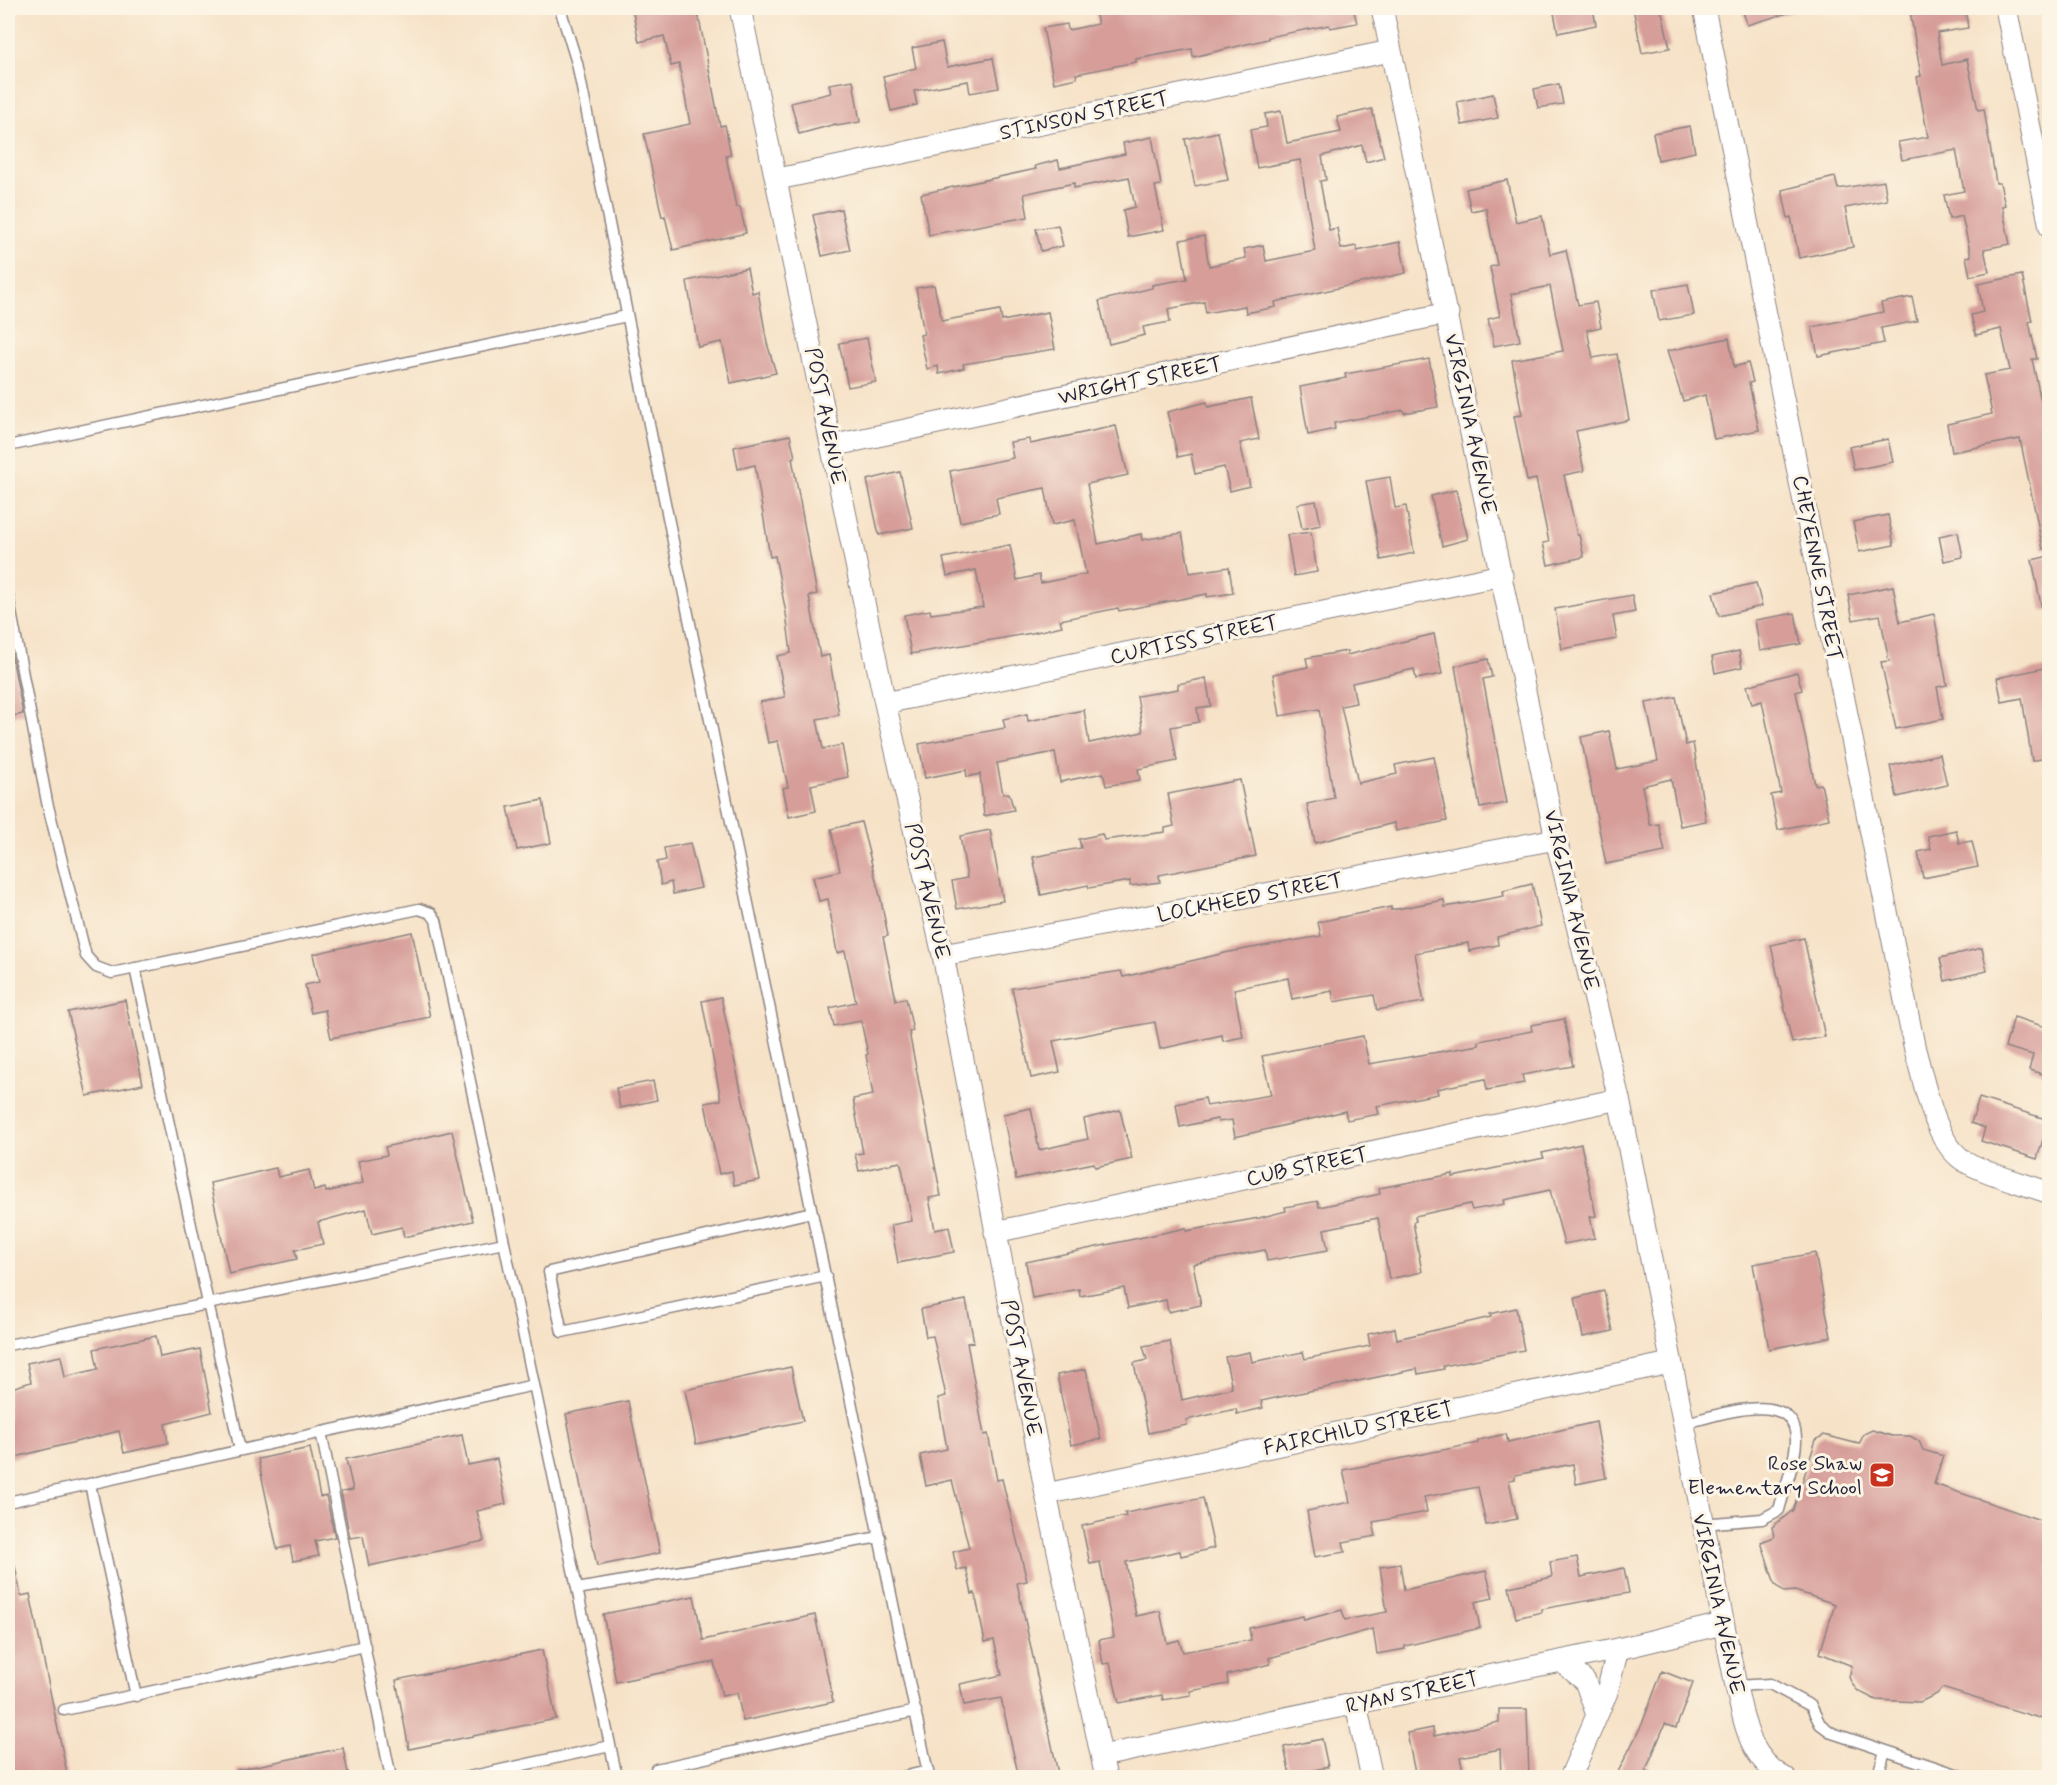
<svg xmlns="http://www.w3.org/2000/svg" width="2057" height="1785" font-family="Mynerve,sans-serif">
	<rect width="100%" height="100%" fill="#fcf5e5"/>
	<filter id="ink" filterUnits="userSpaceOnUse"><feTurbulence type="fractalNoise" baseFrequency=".0167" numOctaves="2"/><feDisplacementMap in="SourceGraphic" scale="12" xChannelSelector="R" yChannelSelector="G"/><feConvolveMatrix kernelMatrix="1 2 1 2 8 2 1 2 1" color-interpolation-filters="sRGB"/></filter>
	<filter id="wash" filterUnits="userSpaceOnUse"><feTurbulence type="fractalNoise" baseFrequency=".008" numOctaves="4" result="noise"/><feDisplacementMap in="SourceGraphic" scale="24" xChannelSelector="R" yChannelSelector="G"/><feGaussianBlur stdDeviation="1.35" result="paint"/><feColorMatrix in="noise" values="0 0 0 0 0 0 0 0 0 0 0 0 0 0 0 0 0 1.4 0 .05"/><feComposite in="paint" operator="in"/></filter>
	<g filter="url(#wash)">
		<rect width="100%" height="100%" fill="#f6e2c7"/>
		<g id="blocks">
			<path fill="#d69d99" d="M632,8H697L720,126L725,125L731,155L726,156L736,207H740L746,233L673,250L665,216L662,217L644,134L690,124L679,64L671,66L664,36L639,42Z
				M1094,8H1353L1357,23L1330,28L1329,25L1268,37V39L1193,57L1192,49L1136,59V62L1076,74L1077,78L1054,83L1043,28L1067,24L1068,30L1098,24Z
				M1553,8H1593L1596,25L1558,33Z
				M1633,8H1661L1670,48L1642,53Z
				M1742,8H1791V12L1747,25Z
				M1927,8H1965L1968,28L1937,33L1942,65L1967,59L1978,110L1984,109L1996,183H2000L2005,205L2002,206L2010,244L1984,249L1989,272L1970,276L1966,257L1971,256L1962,216L1949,219L1944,195L1964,191L1956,150L1902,160L1898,142L1928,137L1917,77L1921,76L1910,11Z
				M942,42L947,67L993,58L999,88L970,93L968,81L914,91L917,105L891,111L883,76L916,68L912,48Z
				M853,80L860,122L837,126L836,124L799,134L791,103L831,93L829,84Z
				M1559,84L1563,104L1538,108L1534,89Z
				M1493,94L1498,118L1462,125L1457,102Z
				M1372,109L1384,157L1366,162L1362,145L1322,156L1326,180L1320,181L1329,230L1337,228L1341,249L1356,246L1357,251L1400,242L1406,273L1275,302L1276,307L1246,313L1245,306L1206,313L1204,302L1168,309L1170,322L1143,327L1145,335L1109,344L1099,301L1152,288V285L1187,279L1180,240L1204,236L1209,266L1246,258L1244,249L1263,245L1266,261L1315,251L1300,160L1257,168L1250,130L1267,127L1265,114L1281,111L1287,143L1341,132L1337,117Z
				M1690,126L1695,152L1658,160L1653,133Z
				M1218,132L1228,180L1195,186L1185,139Z
				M1152,137L1161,185L1155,186L1164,230L1128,237L1123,210L1135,207L1129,177L1074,188V183L1024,194L1028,217L929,235L921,194L1036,169L1035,166L1058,160L1060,168L1125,154L1123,143Z
				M1835,177L1838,189L1884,181L1887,200L1845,208L1853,247L1799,258L1791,217L1788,218L1782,190Z
				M1507,180L1516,222L1542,216L1550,254L1566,250L1578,305L1596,302L1601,327L1587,330L1593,358L1617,354L1629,420L1576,431L1584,471L1564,475L1577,535H1579L1584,557L1548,565L1543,543L1549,542L1536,479L1527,481L1514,416L1522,415L1512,360L1563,351L1550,286L1511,294L1520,341L1494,346L1488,319L1500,316L1490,267L1497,265L1486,208L1471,211L1466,189Z
				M841,209L850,250L822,256L813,215Z
				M1058,225L1063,246L1041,251L1036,229Z
				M747,268L752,293L758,291L767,343L776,373L731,383L722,342L698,347L687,281Z
				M2022,275L2032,321L2029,322L2037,359H2032L2043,411L2049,409V433L2044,434L2049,458V549H2043L2020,439L1952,452L1947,424L1992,414L1984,375L2010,370L2001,329L1976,335L1971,315L1983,312L1978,284Z
				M1688,284L1694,315L1659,321L1653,290Z
				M934,285L942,321L1000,310L1002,321L1048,312L1055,349L963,364L964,368L939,374L938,366L927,369L920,335L924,334L916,288Z
				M1912,297L1917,321L1881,328L1884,343L1818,356L1812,327L1883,312L1881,303Z
				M867,338L876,382L848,387L839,343Z
				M1729,338L1734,367L1748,363L1753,382L1749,383L1759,430L1714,439L1705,395L1683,401L1667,351Z
				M1429,359L1438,407L1404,413L1403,410L1334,423L1335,429L1308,435L1300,387L1346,378L1345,374Z
				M1251,398L1259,439L1240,443L1250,486L1230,491L1224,467L1195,474L1191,454L1178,457L1167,412L1207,402L1208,407Z
				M1116,426L1128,475L1087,484L1098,544L1141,534L1142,540L1182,533L1190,573L1229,567L1233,593L1207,597V594L1119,611L1118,608L1060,620L1062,626L1032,633L911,654L904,615L930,610L931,614L983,607L976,570L947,576L943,558L1010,545L1017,580L1039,575L1041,583L1086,574L1075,520L1052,525L1045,488L996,498L999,514L960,522L950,471L1013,458L1010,442L1029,439L1030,444Z
				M790,435L795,457L792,458L817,594L809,596L820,657L829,655L839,715L817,719L823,749L842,745L848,777L811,785L816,811L789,817L783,788L788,787L778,741L768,743L760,702L785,697L777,656L791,653L786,613L775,556L770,557L755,465L738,469L734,447Z
				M1888,439L1893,462L1854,470L1849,447Z
				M900,472L913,528L879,535L867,480Z
				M1390,477L1395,508L1406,506L1414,553L1381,560L1366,481Z
				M1456,490L1468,539L1442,546L1431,496Z
				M1316,501L1321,525L1302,529L1297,504Z
				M1888,515L1894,545L1859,552L1853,522Z
				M1311,532L1317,572L1294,576L1287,535Z
				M1958,532L1963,557L1944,561L1939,536Z
				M2049,556V610H2042L2032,560Z
				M1756,583L1762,606L1719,616L1713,593Z
				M1893,586L1900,622L1934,614L1947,685L1937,687L1943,719L1896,729L1881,662L1889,661L1880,615L1853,620L1848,595Z
				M1632,595L1635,612L1613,616L1617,639L1562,649L1555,609Z
				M1795,613L1801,644L1760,651L1755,620Z
				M1434,634L1442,674L1416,679L1414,669L1352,683L1356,703L1341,706L1358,783L1397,774L1395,765L1434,757L1447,821L1396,831L1394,823L1315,843L1307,804L1334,798L1319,709L1280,716L1273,674L1308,667L1306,658L1347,651V655Z
				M10,647L23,714L8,717V648Z
				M1739,651L1742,667L1715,673L1712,657Z
				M1488,659L1492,677L1483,679L1507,803L1480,808L1455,666Z
				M2049,667V757L2032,761L2022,698L2002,702L1997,678Z
				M1797,672L1802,690L1796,692L1815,785L1821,784L1829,819L1778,830L1771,795L1781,793L1762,701L1752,704L1747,686Z
				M1206,678L1211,706L1197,708L1199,722L1171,727L1177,761L1138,769L1140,780L1106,786L1103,773L1060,782L1055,752L997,763L1003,794L1009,793L1014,810L984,816L980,774L967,777L966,770L925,778L919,744L1005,728L1003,719L1027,714L1028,721L1084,710L1089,743L1143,732L1137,696L1178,689V684Z
				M1676,697L1686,745L1693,743L1706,821L1680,826L1671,779L1642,786L1650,825L1659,824L1665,852L1606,864L1581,737L1609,731L1617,769L1658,761L1646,703Z
				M1940,754L1947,785L1897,797L1890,766Z
				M1240,780L1256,856L1159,875L1160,882L1130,886V881L1089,888L1088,885L1041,895L1033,857L1081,848L1079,839L1102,834L1104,840L1165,832V828L1174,826L1168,794Z
				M543,800L551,843L517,850L508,807Z
				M861,822L881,900L888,936L883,937L896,1000L906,998L913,1031L909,1032L941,1196L929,1198L935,1230L949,1227L954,1252L898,1263L891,1225L912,1221L902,1168L900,1162L859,1171L855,1154L863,1153L853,1099L873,1095L866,1055L868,1054L861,1021L834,1026L830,1008L856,1002L845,951L837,953L828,899L819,901L813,877L840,871L831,829Z
				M990,830L1003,901L957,909L952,881L967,878L960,836Z
				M1956,830L1959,843L1972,841L1978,867L1923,878L1918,852L1931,849L1928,836Z
				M690,843L701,888L673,894L671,882L661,885L657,862L666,860L664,848Z
				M1532,884L1541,926L1497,937L1498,945L1469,951L1468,943L1415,953L1424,1002L1377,1010L1374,995L1334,1002L1332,991L1292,999L1288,978L1234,989L1243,1037L1223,1041L1222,1035L1160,1049L1155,1022L1111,1030L1053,1041L1060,1072L1031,1078L1012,988L1121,971L1123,977L1229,952L1321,936L1318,922L1391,907V910L1444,900L1445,907L1504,896L1503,891Z
				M412,932L430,1017L331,1038L325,1010L311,1013L305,985L319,982L313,954Z
				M1804,938L1825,1037L1792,1043L1771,945Z
				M1982,948L1987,971L1945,981L1940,958Z
				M721,997L760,1180L734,1185L732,1171L719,1174L705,1103L721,1100L702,1001Z
				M125,1000L143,1084L87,1096L68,1012Z
				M2014,1017L2049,1028V1076L2029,1070L2033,1055L2005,1047Z
				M1564,1019L1573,1066L1522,1075L1524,1083L1487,1090L1485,1079L1437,1089L1438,1094L1377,1106L1379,1114L1347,1120L1345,1111L1235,1137L1232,1120L1218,1122L1217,1119L1180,1127L1176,1104L1205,1098L1207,1106L1271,1095L1262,1056L1363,1036L1369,1064L1479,1045V1041L1532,1031L1531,1025Z
				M653,1081L657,1100L620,1108L616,1088Z
				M1979,1098L2049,1120L2037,1159L1981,1141L1985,1128L1971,1123Z
				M1031,1108L1039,1150L1088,1139L1084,1119L1120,1110L1132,1159L1095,1167L1094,1163L1016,1179L1003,1114Z
				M452,1131L473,1221L404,1237L402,1227L372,1234L366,1209L318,1222L323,1244L295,1250L297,1259L229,1274L210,1183L276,1168L278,1177L309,1170L314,1191L325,1188L326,1192L363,1183L358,1161L387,1155L385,1147Z
				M1581,1144L1596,1216L1590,1217L1595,1238L1564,1244L1550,1190L1504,1200L1505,1204L1472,1210L1470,1204L1415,1216L1416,1221L1413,1222L1422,1272L1389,1279L1378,1218L1324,1229L1328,1250L1267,1261L1265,1250L1193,1264L1201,1305L1168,1312L1166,1300L1128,1308L1124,1288L1080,1296L1079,1289L1032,1298L1026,1262L1186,1228V1231L1259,1218L1286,1211L1285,1207L1318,1201L1319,1207L1380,1194L1379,1188L1453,1174V1177L1544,1158L1542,1153Z
				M1815,1253L1831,1337L1769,1349L1753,1264Z
				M1604,1291L1613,1331L1583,1337L1575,1298Z
				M966,1300L974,1342L967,1343L974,1381L984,1435L988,1434L997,1480L1002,1479L1027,1581L1017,1583L1059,1778H1019L1001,1698L964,1705L960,1684L1002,1675L994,1640L985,1642L975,1593L972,1594L966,1568L957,1570L953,1552L969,1548L952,1480L926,1486L920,1455L947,1449L938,1398L946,1396L933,1336L926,1337L921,1309Z
				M1516,1308L1524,1350L1443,1366L1444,1369L1418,1374L1417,1369L1261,1401L1263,1408L1237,1414L1236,1409L1186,1420L1187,1425L1148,1433L1134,1363L1147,1360L1143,1346L1170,1341L1182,1400L1232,1388L1225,1357L1250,1352L1252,1362L1303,1352L1305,1359L1370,1346L1368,1334L1395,1328L1397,1339L1491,1317L1490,1314Z
				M156,1336L160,1357L200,1349L212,1412L165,1424L168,1443L124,1453L119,1431L8,1459V1389L31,1382L27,1363L61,1356L65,1377L98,1369L94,1349Z
				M791,1367L803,1421L696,1444L685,1390Z
				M1086,1369L1101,1439L1071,1445L1057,1375Z
				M628,1401L660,1553L597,1566L566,1414Z
				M1596,1422L1606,1478L1576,1484L1573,1464L1515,1475V1479L1509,1480L1517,1519L1486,1525L1478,1487L1424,1497L1427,1512L1373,1522L1376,1536L1343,1542L1345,1552L1315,1557L1307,1511L1350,1502L1343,1470L1478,1443V1440L1506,1434L1508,1442Z
				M1872,1430L1892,1436H1910L1919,1441L1923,1450L1943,1456L1934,1484L2049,1523V1721L1942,1688L1937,1694L1920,1702L1876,1700L1858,1691L1852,1684L1849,1677L1852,1666L1820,1653L1835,1604L1795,1591L1784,1592L1775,1584L1761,1542L1774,1537L1772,1527L1793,1510L1816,1440L1824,1435L1859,1444L1864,1434Z
				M462,1435L468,1465L497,1459L506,1504L477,1511L484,1541L369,1566L363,1536L350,1538L341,1492L353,1490L346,1459Z
				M310,1448L320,1497L326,1496L335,1537L315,1541L319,1556L293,1561L290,1546L277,1549L258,1459Z
				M1203,1498L1214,1548L1181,1556L1180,1551L1126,1562L1136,1616L1160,1611L1167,1643L1179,1640L1183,1652L1251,1640L1249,1628L1303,1616L1304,1620L1342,1610L1345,1620L1387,1612L1380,1567L1400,1564L1404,1590L1486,1571L1493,1598L1475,1602L1480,1628L1405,1646V1649L1377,1654L1373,1629L1269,1658L1270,1664L1227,1675L1228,1684L1190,1691L1191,1695L1163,1700L1162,1695L1119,1703L1110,1663L1103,1664L1099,1640L1114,1637L1100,1562L1090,1564L1082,1526L1126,1516L1125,1513Z
				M1577,1557L1581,1577L1624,1568L1629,1593L1542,1609V1612L1516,1618L1509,1587L1552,1577L1550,1562Z
				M8,1566H15L21,1596L30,1594L68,1778H8Z
				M694,1596L703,1640L815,1615L833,1702L743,1721L737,1693L722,1696L714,1662L616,1682L603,1614Z
				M542,1650L556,1719L409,1749L396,1680Z
				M1662,1671L1693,1683L1676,1728L1665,1724L1646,1770L1661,1778H1615L1642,1724Z
				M1499,1709H1527L1529,1778H1501L1500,1749L1460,1757L1463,1771L1442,1775V1778H1416L1407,1733L1433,1728L1434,1736L1499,1722Z
				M1322,1739L1328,1767L1290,1775L1284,1747Z
				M343,1748L349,1778H238L237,1770Z"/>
		</g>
	</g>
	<g filter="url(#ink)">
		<use href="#blocks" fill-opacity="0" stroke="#8c8281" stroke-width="1.5"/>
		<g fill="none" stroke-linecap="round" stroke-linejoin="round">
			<g stroke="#8c8281" stroke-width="13">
				<path id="lane" d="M560,8L577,63L657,464L929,1778
					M8,446L627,316
					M8,596L47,802L86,956L96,967L112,973L419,909L431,913L436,920L617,1778
					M135,968L240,1450
					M812,1212L549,1272L562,1332L826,1276
					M8,1345L504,1243
					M1682,1424C1713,1417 1797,1384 1796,1441C1796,1460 1784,1490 1779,1510L1762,1519L1702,1524
					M321,1432L391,1778
					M90,1484L136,1696
					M8,1502L534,1385
					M577,1589L880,1537
					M1736,1686L1770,1684L1811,1706L1820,1724L1832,1733L1968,1778
					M64,1710L365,1646
					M464,1778L610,1746
					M658,1778L656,1769L916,1711
					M898,1778L928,1771
					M1877,1778L1885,1751"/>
			</g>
			<g stroke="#8c8281" stroke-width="23">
				<path id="street" d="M740,8L885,703L943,955L1046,1494L1106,1778
					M1382,8L1556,839L1619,1099L1736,1686C1744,1722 1749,1759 1785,1778
					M1704,8L1915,1050C1925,1083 1934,1144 1966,1162C1991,1176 2023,1183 2050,1193
					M2006,8L2050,227
					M778,179L1390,51
					M831,446L1448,313
					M885,703L1502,575
					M943,955L1556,839
					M995,1232L1619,1099
					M1046,1494L1670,1363
					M1561,1661L1585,1681L1597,1715
					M1356,1704L1372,1778
					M1102,1756L1618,1649L1722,1624
					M1570,1778L1607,1692L1618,1649"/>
			</g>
			<use href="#lane" stroke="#fff" stroke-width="10"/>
			<use href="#street" stroke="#fff" stroke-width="21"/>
		</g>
	</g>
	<defs>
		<g id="school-square" transform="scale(1.35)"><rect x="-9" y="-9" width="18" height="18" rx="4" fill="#c8321e" stroke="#fcf5e5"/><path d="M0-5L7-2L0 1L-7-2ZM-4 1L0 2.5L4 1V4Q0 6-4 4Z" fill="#fff"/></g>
	</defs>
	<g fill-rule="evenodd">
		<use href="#school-square" x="1882" y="1475"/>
	</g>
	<g text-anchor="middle" stroke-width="6" stroke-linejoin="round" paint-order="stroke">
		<g font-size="21" fill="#22223b" stroke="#fcf5e5">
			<text transform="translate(1084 115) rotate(-12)" y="7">STINSON STREET</text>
			<text transform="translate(1140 380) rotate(-12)" y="7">WRIGHT STREET</text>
			<text transform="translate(826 416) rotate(79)" y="7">POST AVENUE</text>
			<text transform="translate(1471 424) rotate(78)" y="7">VIRGINIA AVENUE</text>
			<text transform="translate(1818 568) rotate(79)" y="7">CHEYENNE STREET</text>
			<text transform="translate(1194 639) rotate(-12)" y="7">CURTISS STREET</text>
			<text transform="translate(928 891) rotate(77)" y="7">POST AVENUE</text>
			<text transform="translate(1250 897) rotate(-11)" y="7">LOCKHEED STREET</text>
			<text transform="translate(1572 900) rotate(77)" y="7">VIRGINIA AVENUE</text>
			<text transform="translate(1307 1166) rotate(-12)" y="7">CUB STREET</text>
			<text transform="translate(1022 1368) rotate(79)" y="7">POST AVENUE</text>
			<text transform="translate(1358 1428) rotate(-12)" y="7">FAIRCHILD STREET</text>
			<text transform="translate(1719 1604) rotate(78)" y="7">VIRGINIA AVENUE</text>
			<text transform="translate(1412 1692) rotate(-12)" y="7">RYAN STREET</text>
		</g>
		<g font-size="21" fill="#22223b" stroke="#fcf5e5" text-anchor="end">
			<text x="1862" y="1470">Rose Shaw<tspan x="1862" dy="24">Elementary School</tspan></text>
		</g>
	</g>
	<rect width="2057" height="1785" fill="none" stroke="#fcf5e5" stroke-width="30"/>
</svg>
